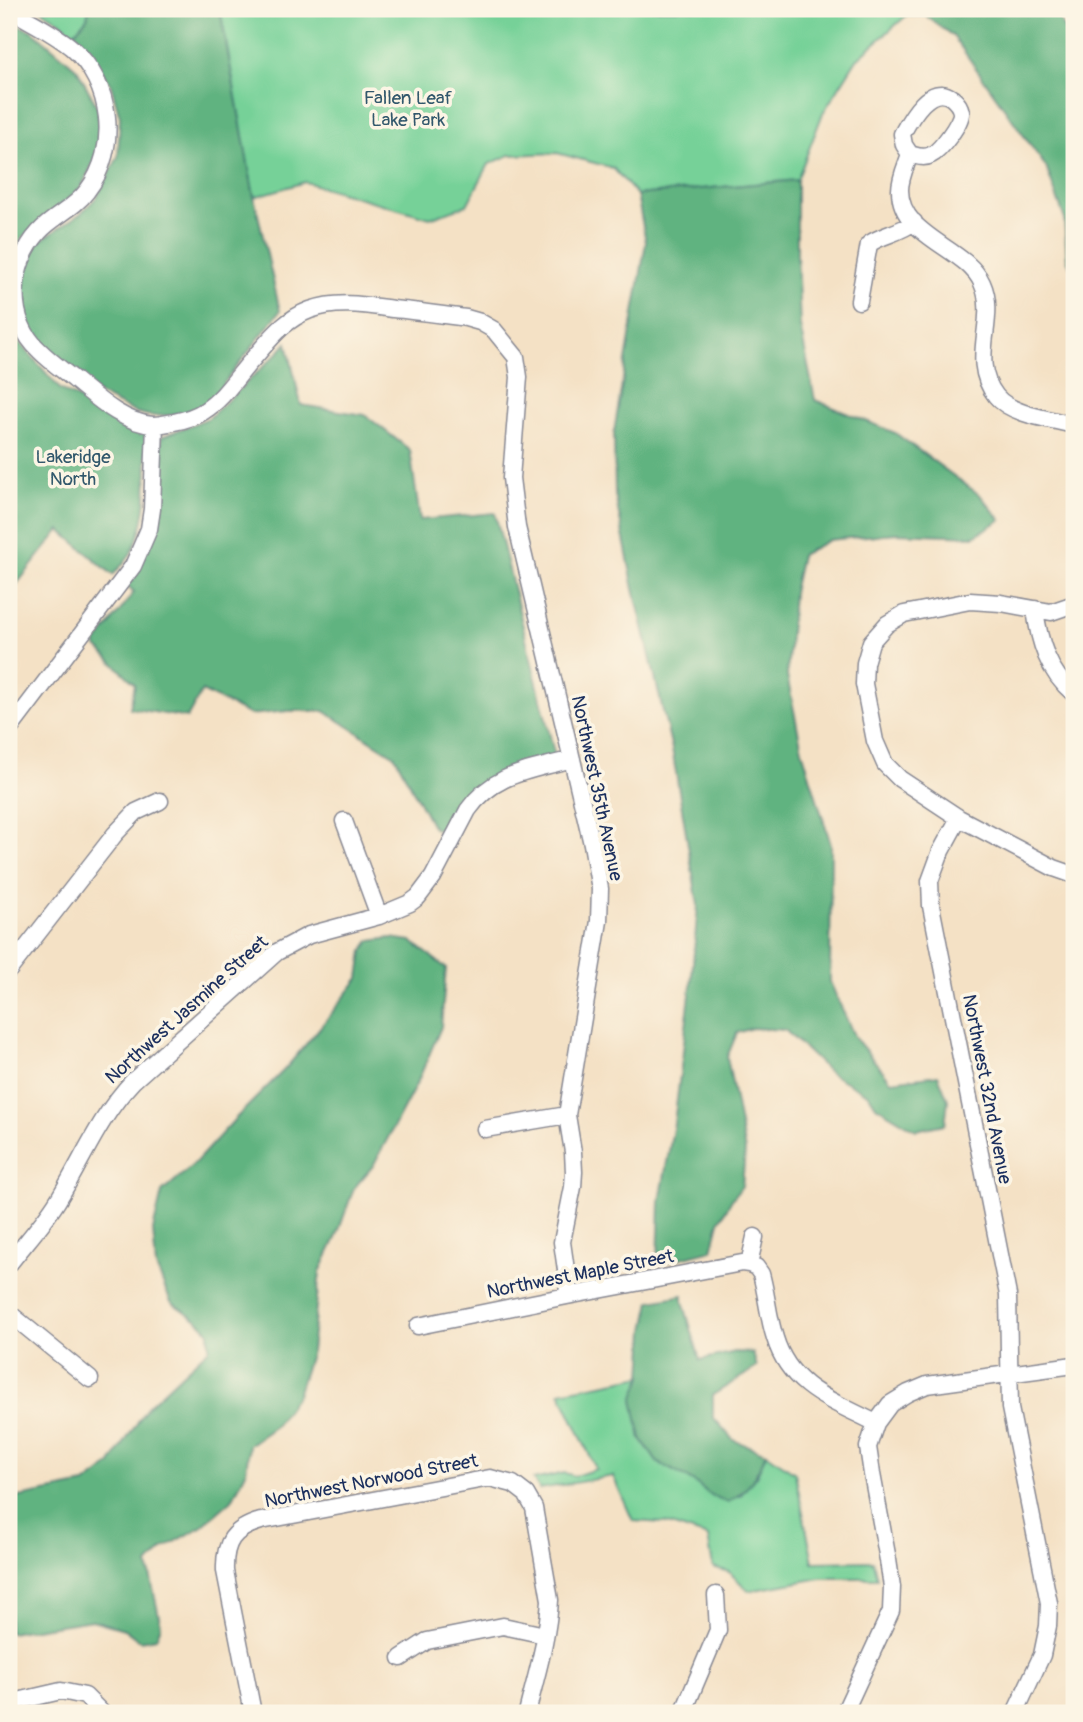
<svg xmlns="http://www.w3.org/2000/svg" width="1083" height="1722" font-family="Pangolin,sans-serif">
	<rect width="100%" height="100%" fill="#fcf5e5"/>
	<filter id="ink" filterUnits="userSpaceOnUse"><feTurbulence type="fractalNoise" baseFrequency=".0143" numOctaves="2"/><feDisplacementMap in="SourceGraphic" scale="14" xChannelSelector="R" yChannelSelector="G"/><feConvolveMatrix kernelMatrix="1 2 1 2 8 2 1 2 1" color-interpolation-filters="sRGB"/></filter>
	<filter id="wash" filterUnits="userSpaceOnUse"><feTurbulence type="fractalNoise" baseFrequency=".00686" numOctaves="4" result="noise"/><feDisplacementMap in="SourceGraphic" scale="28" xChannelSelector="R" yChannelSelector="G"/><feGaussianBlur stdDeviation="1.57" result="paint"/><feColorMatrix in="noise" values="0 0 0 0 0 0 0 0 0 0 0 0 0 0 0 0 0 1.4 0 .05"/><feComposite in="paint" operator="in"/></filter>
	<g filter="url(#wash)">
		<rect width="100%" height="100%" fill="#f4e1c5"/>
		<path fill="#76d198" stroke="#48807b" stroke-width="2" d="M40,9H89L87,18L72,35L61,22Z
			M220,9H935L926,16H906L857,59L823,113L797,180L637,195L613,168L557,153L510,155L489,164L467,205L430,218L305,182L254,197Z
			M642,1376L634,1400L641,1438L657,1462L693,1481L712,1496H740L757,1475L766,1453L795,1473L813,1562L873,1561L877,1578H821L749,1591L729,1572L713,1567L708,1537L665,1523L633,1521L613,1476L540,1489L533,1480L565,1473L575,1476L596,1469L560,1392Z"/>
		<path fill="#60b380" stroke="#3e716f" stroke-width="2" d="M89,9L124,10L220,9L254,197L280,311L210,401L195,410L172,415L151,416L134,412L98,394L38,345L21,306L28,256L37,243L81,213L97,197L118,157L120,117L111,85L85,47L72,35L87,18Z
			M935,9H1054L1074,49V274L1067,259L1064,217L1046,167L953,36L926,16Z
			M9,22L33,31L77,69L98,108L100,149L81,188L22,238L9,268Z
			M797,180V256L800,326L815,400L895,433L981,496L1001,520L974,536L896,533L829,540L801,555L793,593L787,676L802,750L831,845L830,982L855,1038L891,1081L938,1075L948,1100L945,1124L916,1130L876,1106L869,1095L830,1073L785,1030L752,1028L737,1033L727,1057L745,1151L742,1186L731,1201L719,1222L712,1250L658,1264L660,1201L674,1123L691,986L698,905L672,749L634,589L615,495L614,432L646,242L637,195Z
			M9,330L60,389L146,434C147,475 151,522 128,558C124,564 118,569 113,575L60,530L9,594Z
			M287,343L301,405L365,415L410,450L420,520L495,513L555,756C531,763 503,768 483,783C467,795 457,815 446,832L433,828L395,756L324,711H288L250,715L202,691L187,718L130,708L135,684L95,645L134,592L125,584L154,536L163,477L161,437L209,418L281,350Z
			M391,938L411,941L446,968L441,1027L418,1081L373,1166L354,1188L336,1238L320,1272L311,1351L297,1395L275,1426L249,1445L246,1472L232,1500L201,1527L163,1549L148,1565L161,1626L156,1638L140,1641L124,1629L92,1620L9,1633V1499L85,1484L110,1465L148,1406L209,1349V1332L200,1322L171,1302L156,1267L153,1230L162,1192L193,1165L237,1117L286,1068L323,1024L359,978L363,951L370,941Z
			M683,1295V1301L700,1360L735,1352L753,1353L757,1367L713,1395V1417L733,1440L766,1453C757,1475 749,1490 728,1502L712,1496L693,1481L657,1462L641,1438L633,1400L642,1376L645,1330L651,1301Z"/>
	</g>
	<g filter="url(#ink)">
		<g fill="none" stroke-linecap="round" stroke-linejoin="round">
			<g stroke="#888892" stroke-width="19">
				<path id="minor" d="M9,9C29,21 53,32 72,48C112,83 120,148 87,191C74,209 53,216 39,232C9,265 6,320 40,351C51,362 64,371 76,381C98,399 124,423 153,425C160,425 168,423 174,422C184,420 195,417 204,411C223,399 236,378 251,361C269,341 283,320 310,310C337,300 365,305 393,309C418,311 442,315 466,318L480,322L494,330L516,357L519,377L511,478L517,527L592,844L600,889L599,921L567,1115L573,1152L574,1172L573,1187L562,1242L568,1284L567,1296
					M910,154C917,156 924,159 931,155C940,151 962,122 961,112C960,106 957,102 952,98C931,82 911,117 902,134L904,145L910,154C906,166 900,178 900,190C900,237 966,247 982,283C999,320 967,359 996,396C1011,415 1051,419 1074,425
					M859,301L869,244C883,234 898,234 914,222
					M1074,604L1051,612L1001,603L970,601L904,614L887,624L871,642L865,663L864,684L875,741L885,764L900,779L959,818L1054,868L1074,875
					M1035,609C1039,642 1048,672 1074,694
					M9,730L133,566L149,529L152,509L155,425
					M959,818L941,851L930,881L931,906L1008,1295L1010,1408L1049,1603L1048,1626L1042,1655L1015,1713
					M344,821L379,916
					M9,970L115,834L136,812L160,801
					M485,1129L567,1115
					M755,1237L749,1264L756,1267L761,1274C767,1295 768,1317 775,1338C790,1388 833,1401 876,1423
					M9,1264C25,1243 44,1223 58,1200C83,1159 100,1116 133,1081L277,952L309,935L379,916L410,903L418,897L433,877L468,810C495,772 531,771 572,759
					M9,1313L90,1379
					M418,1326L567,1296L742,1263L749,1264
					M401,1658L427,1641L503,1626L545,1635
					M9,1703L61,1691L85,1696L102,1713
					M253,1713L225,1571C224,1542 233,1529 261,1521L490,1478L513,1484L526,1494L534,1508L550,1600C548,1638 536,1676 527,1713
					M683,1713L718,1630L716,1595
					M844,1713L891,1611L892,1587L888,1560L872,1474L868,1447L876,1423L890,1404L908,1393L927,1385L1074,1365"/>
			</g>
			<use href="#minor" stroke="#fff" stroke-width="16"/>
		</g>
	</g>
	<g text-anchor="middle" stroke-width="7" stroke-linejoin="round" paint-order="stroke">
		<g font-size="19" fill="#32586c" stroke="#fcf5e5">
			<text x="408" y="104">Fallen Leaf<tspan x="408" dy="22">Lake Park</tspan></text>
			<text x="73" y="463">Lakeridge<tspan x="73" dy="22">North</tspan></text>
		</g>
		<g font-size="19" fill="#1b2f5e" stroke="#fcf5e5">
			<text transform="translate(598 788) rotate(78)" y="7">Northwest 35th Avenue</text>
			<text transform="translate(186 1009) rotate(-42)" y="7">Northwest Jasmine Street</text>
			<text transform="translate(988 1089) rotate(79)" y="7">Northwest 32nd Avenue</text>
			<text transform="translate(580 1273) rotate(-11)" y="7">Northwest Maple Street</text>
			<text transform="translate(371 1480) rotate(-11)" y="7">Northwest Norwood Street</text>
		</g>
	</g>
	<rect width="1083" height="1722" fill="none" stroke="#fcf5e5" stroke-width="35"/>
</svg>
